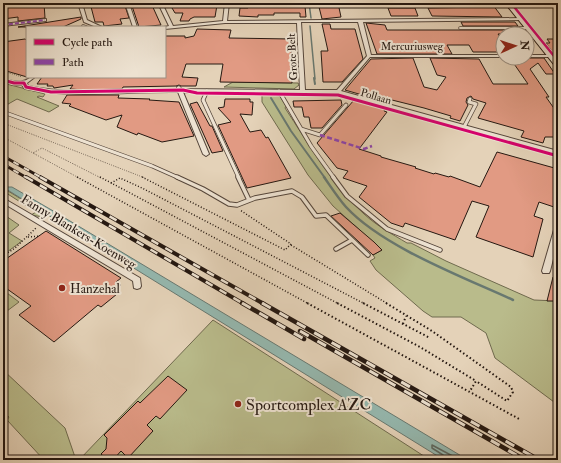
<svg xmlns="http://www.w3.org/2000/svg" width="561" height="463" font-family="'IM FELL Double Pica',serif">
	<rect width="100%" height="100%" fill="#e4d2b8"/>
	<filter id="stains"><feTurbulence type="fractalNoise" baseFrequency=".005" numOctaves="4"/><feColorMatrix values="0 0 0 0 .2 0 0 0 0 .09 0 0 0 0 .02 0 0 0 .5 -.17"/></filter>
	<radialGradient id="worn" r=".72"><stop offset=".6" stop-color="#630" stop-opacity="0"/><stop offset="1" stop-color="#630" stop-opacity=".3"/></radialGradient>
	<path fill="#b9bb8b" stroke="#6f6a4e" d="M233,82L298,83L299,85L294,89L224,87Z
		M3,83L45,94L43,97L39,96L37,97L59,106L49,112L17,99L3,107Z
		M262,94L280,96L286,106L285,108C309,144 331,185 364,214C377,226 392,234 407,243H411L446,261L534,300L558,301V405L495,358L486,333L461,317H432L423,311L376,270L370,261L375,258L373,255L382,250L333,206L308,175L262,102Z
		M3,188L46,214L43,217L31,215L36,212L3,191Z
		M3,214L19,225L9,233L22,241L3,255Z
		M3,290L19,302L3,314Z
		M213,320L430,460H79Z
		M3,370L65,428L76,460H44L7,420L9,417L3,411Z"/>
	<path fill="#95b8af" stroke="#687870" d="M7,187H12L55,212L468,460H444L6,189Z"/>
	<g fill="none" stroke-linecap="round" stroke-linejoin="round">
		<path stroke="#5d6860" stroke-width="1.5" d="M445,460L443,455L432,448V445L460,460"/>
		<path stroke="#687870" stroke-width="1.5" d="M309,3L311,18
			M310,26L315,79"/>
		<path stroke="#687870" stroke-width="2" d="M314,78L315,84
			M271,98L291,131L325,178"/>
		<path stroke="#687870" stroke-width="2.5" d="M324,177C331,187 338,198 346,207C383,247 463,277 513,300"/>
	</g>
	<path fill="#e19a83" stroke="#251811" d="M3,3H44L45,18L18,21V17L3,19Z
		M90,3H124L129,18L120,19L122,24L104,26L103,22H95Z
		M131,3H151L161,25L139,27Z
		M169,3H188L187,6L217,5L215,17H194L190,19L189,21H180L183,13H175Z
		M248,3H274V6H305L306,17H300V13H274V15H258V17L239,16L240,8H248Z
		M318,3H338L341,17L322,19Z
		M484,5H493L502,17L432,16L428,8L486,7Z
		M388,8H415L418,16H391Z
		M81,17V19L63,27H18Z
		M461,22H515L518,26H463Z
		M366,23L385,25L387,30H522L525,34H498L503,41V52H473L469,45H447L452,54H377Z
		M322,24H330L331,29H355L363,59L342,82H323L321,51H328Z
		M197,29L231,30L229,38L291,39L292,83L220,82L223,64H186L182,77L198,78L196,86H181L179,85L176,86L123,87L122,89L84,90L70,89L73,85L54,88L53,86H47L48,84H37L42,77H165V36H185V38L194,36Z
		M25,39L27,40V77L3,70V42Z
		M547,39H558V54H554L546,43H550Z
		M413,58L424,87L437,90L446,77L437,75L430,58L479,59L493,84H528L510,58H544L555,74H546L538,63L530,69L549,97H546L558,114V137H545L543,143L521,137L524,131L478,118L486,103L473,99L471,96L467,98L466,102L468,105L460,121L450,118L451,116L424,108L392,100L390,103L345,90L371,59Z
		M67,95H119L118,98L150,99L149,100L179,102L194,136L162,142L138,133L137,135L117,127L122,115L106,120L69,106L71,104L62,103Z
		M225,99H250V102H253L252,115L240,114L250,132L261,130L266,138L268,137L291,178L247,188L218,125L231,122L218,108L224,107Z
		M341,100L342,105L322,128H311L309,117H304L302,107H294L293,101Z
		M354,100L385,109L384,111L387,112L359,149L381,156V157L416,167L415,168L434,174L435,173L449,177L450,176L480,187L497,152L558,169V192L554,207L539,202L534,216L543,219L533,257L476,237L489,206L472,201L455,240L405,223L403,227L391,223L359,197L367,186L343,178L348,171L337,168L317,143Z
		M197,102L210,126H212L223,151L212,153L190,104Z
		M340,213L374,242L382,250L373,255L331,216Z
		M46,231L121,278L116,282L121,285L113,291L117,294L101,307L98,305L54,342L19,315L31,306L3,286V261Z
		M553,277L558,279V301H547Z
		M168,376L187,390L160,419L156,416L147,425L153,431L128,458L121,451L113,460H108L101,454L106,449L107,438L104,435L138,401L140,403Z"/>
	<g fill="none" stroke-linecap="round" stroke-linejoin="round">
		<g stroke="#55463b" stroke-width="3.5">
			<path id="lane-far2" d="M354,6H431L444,3
				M83,26L86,27
				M460,28H528"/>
		</g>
		<g stroke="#55463b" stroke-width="4.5">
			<path id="lane-far1" d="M207,91L203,100L239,178
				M279,91L311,146L334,178
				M3,112L152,166L179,178
				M464,127L476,104L469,102L470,99
				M301,129L320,135L346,105"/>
		</g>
		<g stroke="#55463b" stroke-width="5.5">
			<path id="lane" d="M177,177L203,189L229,204L237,205L255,198L292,191L302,197L316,216L326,215L368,255
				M238,177L249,200
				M333,177L347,196L387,229L440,250
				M336,249L352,240"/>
		</g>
		<g stroke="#55463b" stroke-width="2">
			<path id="street" d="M78,3H82L87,20L102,27H96L84,22Z
				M125,3H129L137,27H133Z
				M158,3H162L173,26L223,21L225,3H229L227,21L522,18V20H521L363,22L371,55H503V57H370L341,91L558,151V155L338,94L183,92L209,154L206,156L203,154L178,92C127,91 77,99 26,89L24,88L22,85H14L3,82V79C9,80 17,83 23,81C29,80 28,77 35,77L27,83L28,86C77,96 127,88 177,89V87L179,86L182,89L300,90L297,23H225L165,29V27H164L169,26ZM301,22H358L367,56L337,90H305Z
				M45,19H46V21L3,26V24Z
				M527,55H558V57H527Z
				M3,198L140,278L141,286L140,288L137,289L134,288L133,281L3,203Z
				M556,223H558V239L550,271L549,273H543L542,271Z"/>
		</g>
		<g stroke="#251811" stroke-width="2">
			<path id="secondary" d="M505,3H511L558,62V68L556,67Z"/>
		</g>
		<path stroke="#251811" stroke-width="1" stroke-dasharray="0.5 1.5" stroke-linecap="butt" d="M25,26L27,30
			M3,71L22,77
			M3,123L145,178
			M3,137L33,153L42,148L101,178
			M33,153L79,178"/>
		<path stroke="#251811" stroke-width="1.5" stroke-dasharray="1 2" stroke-linecap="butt" d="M77,177L309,304
			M100,177L339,304
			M142,177L285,250L291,244L240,210
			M111,183L120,178L142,188L365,304
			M28,237L40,236
			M291,245L388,304
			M3,256L15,248L36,228"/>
		<path stroke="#251811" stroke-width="2" stroke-dasharray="1.5 2.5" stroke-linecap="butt" d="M307,303L521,420
			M337,303L420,347L476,381L470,391
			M363,303L430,338
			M386,303L432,331L511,387L513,392L507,401L476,381
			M403,324L406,316"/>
		<use href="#lane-far2" stroke="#ede2d1" stroke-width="2"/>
		<use href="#lane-far1" stroke="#ede2d1" stroke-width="3"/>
		<use href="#lane" stroke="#ede2d1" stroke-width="3.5"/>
		<use href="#street" fill="#ede2d1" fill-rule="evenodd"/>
		<use href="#secondary" fill="#ede2d1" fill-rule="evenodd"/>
		<g stroke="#251811" stroke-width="3">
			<path id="rail-far2" d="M3,156L42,178
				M3,164L27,178"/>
		</g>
		<g stroke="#251811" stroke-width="4">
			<path id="rail-far1" d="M26,177L244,304
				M40,177L264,304"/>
		</g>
		<g stroke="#251811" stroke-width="4.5">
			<path id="rail" d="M242,303L304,339
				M262,303L539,460
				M300,331L525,460"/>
		</g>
		<use href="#rail-far2" stroke="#ede2d1" stroke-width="2" stroke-dasharray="6" stroke-linecap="butt"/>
		<use href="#rail-far1" stroke="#ede2d1" stroke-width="2.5" stroke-dasharray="8" stroke-linecap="butt"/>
		<use href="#rail" stroke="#ede2d1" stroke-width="3" stroke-dasharray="10" stroke-linecap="butt"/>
		<path stroke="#8e44ad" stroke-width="2" stroke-dasharray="4 2" stroke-linecap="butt" d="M3,25L45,20"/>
		<path stroke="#8e44ad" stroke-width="2.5" stroke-dasharray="5 2.5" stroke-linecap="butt" d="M320,135L364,149L372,146"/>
		<g stroke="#ede2d1" stroke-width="4">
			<path id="cycleway-far1" d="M511,3L558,61"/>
		</g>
		<g stroke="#ede2d1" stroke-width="5">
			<path id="cycleway" d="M3,80L14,83H24L26,87L51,92L183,90L197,93L338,95L558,156"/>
		</g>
		<use href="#cycleway-far1" stroke="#d6006c" stroke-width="2.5"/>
		<use href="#cycleway" stroke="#d6006c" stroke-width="3"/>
	</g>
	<g fill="#8f2418" stroke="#ede2d1" stroke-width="1.5">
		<circle cx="62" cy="288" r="4"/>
		<circle cx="238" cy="404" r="4"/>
	</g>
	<g text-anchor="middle" stroke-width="4" stroke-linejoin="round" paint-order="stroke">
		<g font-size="11" fill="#251811" stroke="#ede2d1">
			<text x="412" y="50">Mercuriusweg</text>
			<text transform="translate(292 57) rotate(-93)" y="4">Grote Belt</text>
			<text transform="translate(376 96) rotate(16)" y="4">Pollaan</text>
		</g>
		<g font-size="13" fill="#251811" stroke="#ede2d1">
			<text transform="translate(79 231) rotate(31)" y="5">Fanny Blankers-Koenweg</text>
		</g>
		<g font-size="13" fill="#251811" stroke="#ede2d1" text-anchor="start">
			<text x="70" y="293">Hanzehal</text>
		</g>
		<g font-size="16" fill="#251811" stroke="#ede2d1" text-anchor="start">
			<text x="246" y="410">Sportcomplex AZC</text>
		</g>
	</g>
	<rect width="561" height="463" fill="none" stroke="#e4d2b8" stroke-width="16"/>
	<rect x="4" y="4" width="553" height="455" fill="none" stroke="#251811" stroke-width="2"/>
	<rect x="8" y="8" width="545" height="447" fill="none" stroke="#251811"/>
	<rect x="26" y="26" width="140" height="52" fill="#ede2d1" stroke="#9d9184"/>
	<rect x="34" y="39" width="20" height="6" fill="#d6006c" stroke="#9d9184"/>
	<text x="62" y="46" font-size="12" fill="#251811">Cycle path</text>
	<rect x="34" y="59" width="20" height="6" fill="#8e44ad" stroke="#9d9184"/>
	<text x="62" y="66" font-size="12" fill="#251811">Path</text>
	<g transform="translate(515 46) rotate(87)"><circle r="19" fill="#ede2d1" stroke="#9d9184"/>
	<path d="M0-3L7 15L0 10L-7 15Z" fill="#8f2418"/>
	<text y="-6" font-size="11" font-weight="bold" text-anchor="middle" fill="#251811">N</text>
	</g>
	<rect width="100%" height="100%" filter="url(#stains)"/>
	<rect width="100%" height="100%" fill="url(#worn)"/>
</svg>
